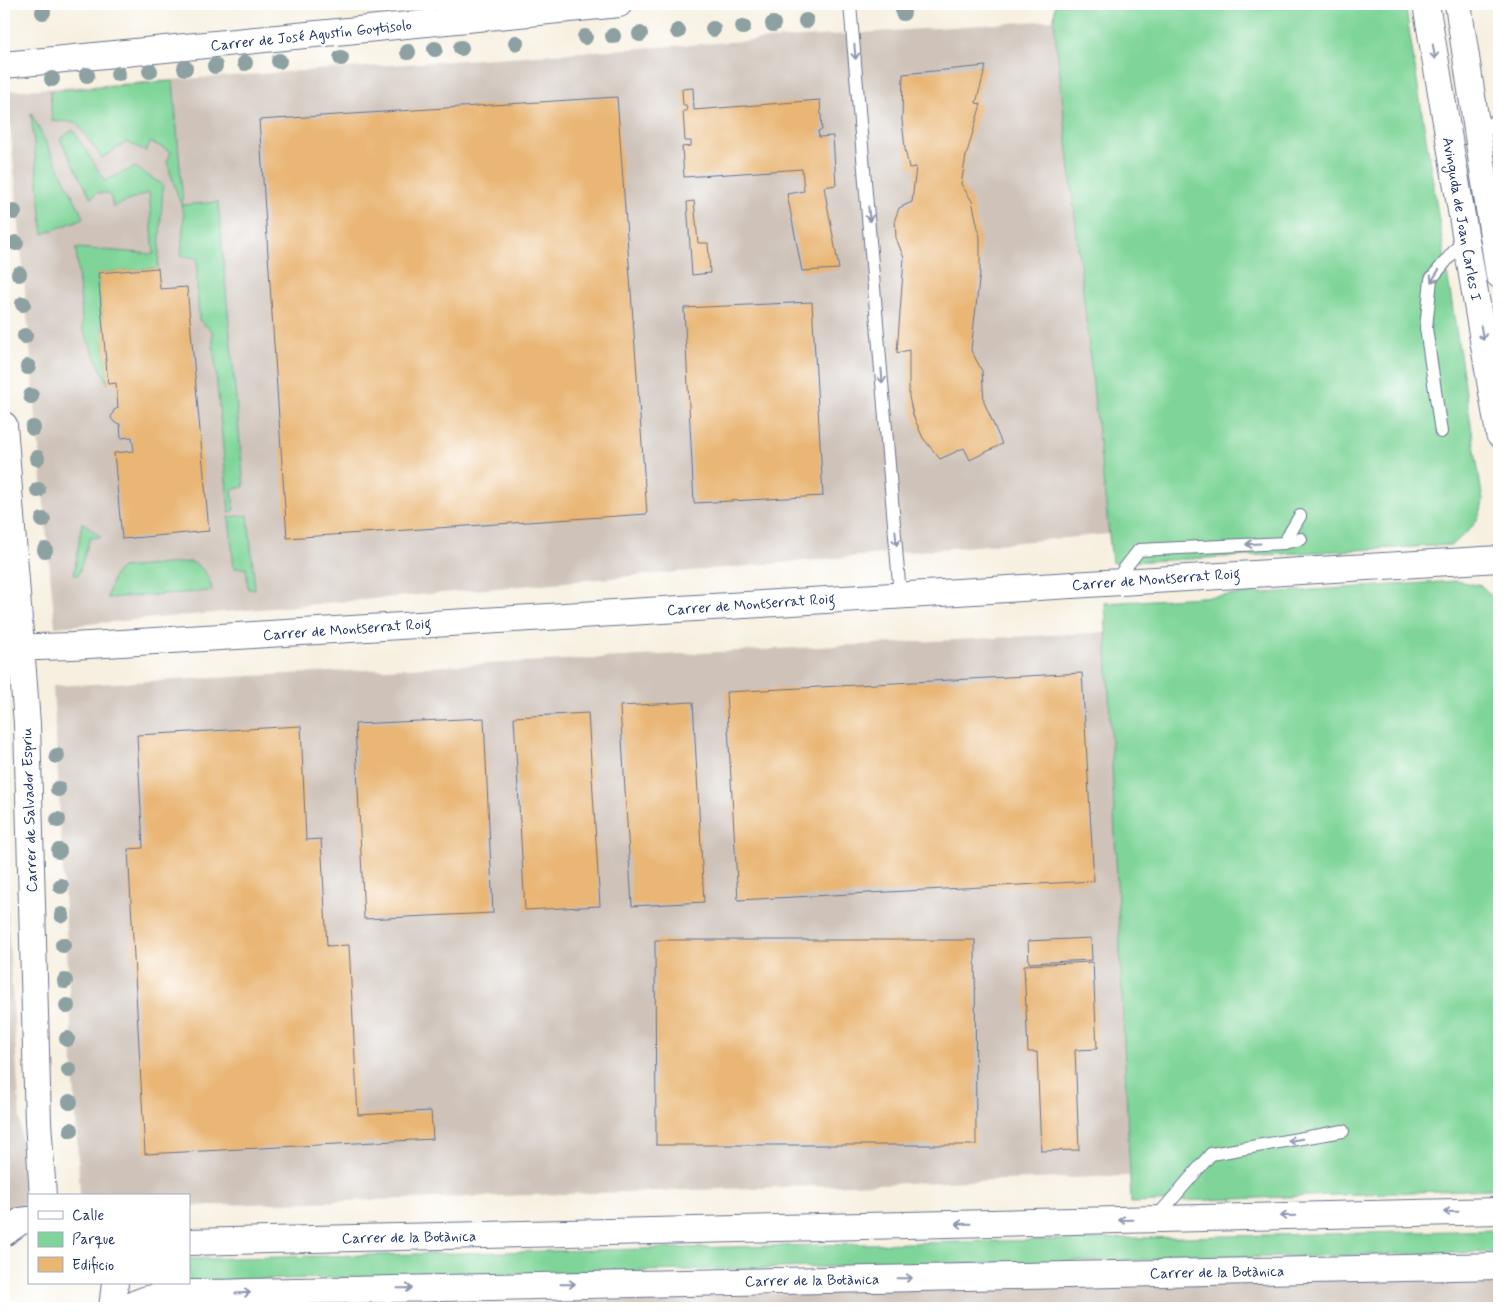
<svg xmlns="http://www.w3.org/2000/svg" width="1503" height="1312" font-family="Mynerve,sans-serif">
	<rect width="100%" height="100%" fill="#fff"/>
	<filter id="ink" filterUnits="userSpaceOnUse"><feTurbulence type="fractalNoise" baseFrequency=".02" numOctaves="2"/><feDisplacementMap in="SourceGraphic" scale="10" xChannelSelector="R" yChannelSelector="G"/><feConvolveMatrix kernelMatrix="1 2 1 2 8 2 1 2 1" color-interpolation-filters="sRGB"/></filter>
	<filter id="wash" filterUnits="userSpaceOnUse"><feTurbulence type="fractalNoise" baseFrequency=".0096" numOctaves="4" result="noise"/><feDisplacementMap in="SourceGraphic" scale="20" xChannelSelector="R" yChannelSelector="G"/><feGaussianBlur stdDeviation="1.12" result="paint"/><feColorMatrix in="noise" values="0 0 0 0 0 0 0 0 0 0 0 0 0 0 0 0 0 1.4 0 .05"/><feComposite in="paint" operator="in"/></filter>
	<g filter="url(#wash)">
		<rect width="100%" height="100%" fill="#f7f0e0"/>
		<path fill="#cec2b9" d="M1054,20L1110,534L55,627L7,91Z
			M1108,632L1129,1176L189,1206V1196H80L53,686Z
			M4,858L26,1216L4,1217Z
			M1499,1266V1308H383Z"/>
		<path fill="#7fd599" stroke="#4d827c" d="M1055,4H1405L1483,501C1480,523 1468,532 1451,545L1112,563L1054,20Z
			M173,81L183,205L218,202L244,487L232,489L234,511L229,512L212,331L199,320L197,288V258L181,256L184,215L167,162L171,152L151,142L146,151L127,142L102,158L76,122L52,121L50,91Z
			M31,113L84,218L43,234Z
			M73,130L105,181L135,167L163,185L158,268L98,273L108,384L83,330L76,248L154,254L149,192L113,207L111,198L107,193H97L91,198L60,139Z
			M248,515L255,589H248L246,568H234L229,517Z
			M82,522L101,537L90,538L78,575H74Z
			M191,562C204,567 210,578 212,591L107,598L114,575L122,568Z
			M1457,581L1482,586L1499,604V1185L1491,1189L1131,1203L1105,603Z
			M1499,1230V1252L189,1281V1259Z"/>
		<g id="blocks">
			<path fill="#e9b674" d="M986,66L976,103L981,104L966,156L961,184L972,201L980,237V272L971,350L982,371L984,402L1002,444L970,460L964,448L940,459L923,438L913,415L909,397V350L897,353L904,258L896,238L895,219L899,208L912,202L916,167L909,168L905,149L902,120L903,74Z
				M693,88L694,110L820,100L822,130L818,131L819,137L833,136L836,185L824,187L839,269L802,271L787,194L804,191L802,169L684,177L682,147L691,146V141H685L683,111H687L686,105H683L682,89Z
				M617,97L647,514L287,538L259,120Z
				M694,201L698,243H708L710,273L692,275L687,202Z
				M158,268L160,289L187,287L209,531L122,539L114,453L134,451L132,437L121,438L120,424L115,423L111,418L114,410L118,408L116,383L108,384L98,273Z
				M812,302L823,496L694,503L684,308Z
				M1082,673L1094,881L738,900L726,692Z
				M693,702L704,902L632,906L620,706Z
				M588,713L600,906L525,910L514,717Z
				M484,718L493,913L364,919L355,724Z
				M301,726L306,840L321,839L327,946L349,945L358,1115L431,1111L433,1139L145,1154L128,849L143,848L137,735Z
				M1091,938L1092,960L1029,963L1028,941Z
				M655,940H975L976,1145H656Z
				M1093,962L1097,1049L1075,1050L1079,1150L1041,1151L1037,1052H1028L1024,965Z"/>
		</g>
	</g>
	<g filter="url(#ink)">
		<use href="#blocks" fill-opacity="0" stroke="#68738c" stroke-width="1"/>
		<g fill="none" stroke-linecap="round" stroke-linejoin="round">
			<g stroke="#68738c" stroke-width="14">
				<path id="service" d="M850,4L900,595
					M1480,138L1499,116
					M1441,432L1426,328L1431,279L1465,238
					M1284,543L1300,516
					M1115,581L1139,550L1284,543L1301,539
					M1155,1219L1211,1154L1343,1131"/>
			</g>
			<g stroke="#68738c" stroke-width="28">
				<path id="minor" d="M1426,4L1499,434
					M1458,4L1499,275
					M4,65L619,4
					M4,425L27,724L38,1122L43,1196
					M4,648L72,646L1499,559
					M4,1233L21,1221L29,1220
					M189,1242L1499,1211
					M112,1308L115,1283
					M127,1308C160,1287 209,1295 247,1292L1499,1266"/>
			</g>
			<use href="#service" stroke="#fff" stroke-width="12"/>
			<use href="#minor" stroke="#fff" stroke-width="26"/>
		</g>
		<g fill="#8ea1a2">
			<circle cx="43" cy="12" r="8"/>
			<circle cx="903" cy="13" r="8"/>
			<circle cx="806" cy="21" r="8"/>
			<circle cx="773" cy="24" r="8"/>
			<circle cx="743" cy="27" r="8"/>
			<circle cx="713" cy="29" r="8"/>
			<circle cx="678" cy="31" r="8"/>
			<circle cx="640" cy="34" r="8"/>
			<circle cx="613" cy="36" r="8"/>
			<circle cx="585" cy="37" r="8"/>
			<circle cx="516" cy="43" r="8"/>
			<circle cx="461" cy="48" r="8"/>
			<circle cx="435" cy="49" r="8"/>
			<circle cx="408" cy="52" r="8"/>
			<circle cx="341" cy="58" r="8"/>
			<circle cx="279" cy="61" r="8"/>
			<circle cx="245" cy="63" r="8"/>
			<circle cx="215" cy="66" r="8"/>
			<circle cx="185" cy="68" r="8"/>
			<circle cx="150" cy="71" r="8"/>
			<circle cx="118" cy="74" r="8"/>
			<circle cx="87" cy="75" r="8"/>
			<circle cx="52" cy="79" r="8"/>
			<circle cx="14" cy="212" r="8"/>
			<circle cx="16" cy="243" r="8"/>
			<circle cx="19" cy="274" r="8"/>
			<circle cx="23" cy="304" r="8"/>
			<circle cx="25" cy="336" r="8"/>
			<circle cx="28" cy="367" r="8"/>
			<circle cx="31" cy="396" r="8"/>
			<circle cx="33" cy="428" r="8"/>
			<circle cx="37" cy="458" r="8"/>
			<circle cx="38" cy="490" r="8"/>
			<circle cx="43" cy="520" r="8"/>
			<circle cx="45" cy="550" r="8"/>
			<circle cx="57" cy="756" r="8"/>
			<circle cx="58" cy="789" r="8"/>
			<circle cx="58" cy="820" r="8"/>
			<circle cx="59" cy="851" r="8"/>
			<circle cx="61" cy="886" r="8"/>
			<circle cx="62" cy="915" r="8"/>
			<circle cx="63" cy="945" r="8"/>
			<circle cx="65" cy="981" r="8"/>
			<circle cx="67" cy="1006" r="8"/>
			<circle cx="67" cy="1039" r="8"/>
			<circle cx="69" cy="1070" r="8"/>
			<circle cx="70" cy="1102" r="8"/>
			<circle cx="71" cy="1130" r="8"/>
		</g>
		<defs><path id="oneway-shaft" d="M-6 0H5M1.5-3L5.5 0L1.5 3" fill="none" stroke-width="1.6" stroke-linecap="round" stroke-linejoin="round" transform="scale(1.25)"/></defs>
		<g stroke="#8d97ae">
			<use href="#oneway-shaft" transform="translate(855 52) rotate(85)"/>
			<use href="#oneway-shaft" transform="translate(1434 52) rotate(81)"/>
			<use href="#oneway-shaft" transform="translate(869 214) rotate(85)"/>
			<use href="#oneway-shaft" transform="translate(1435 276) rotate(122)"/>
			<use href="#oneway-shaft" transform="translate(1482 333) rotate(80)"/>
			<use href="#oneway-shaft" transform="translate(882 376) rotate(85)"/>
			<use href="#oneway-shaft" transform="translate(896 538) rotate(85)"/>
			<use href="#oneway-shaft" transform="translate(1253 544) rotate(177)"/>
			<use href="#oneway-shaft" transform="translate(1295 1140) rotate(170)"/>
			<use href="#oneway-shaft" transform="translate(1451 1212) rotate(179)"/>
			<use href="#oneway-shaft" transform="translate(1288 1216) rotate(179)"/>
			<use href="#oneway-shaft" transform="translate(1126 1220) rotate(179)"/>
			<use href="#oneway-shaft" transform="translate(963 1224) rotate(179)"/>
			<use href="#oneway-shaft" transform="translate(905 1278) rotate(-1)"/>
			<use href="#oneway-shaft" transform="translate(568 1284) rotate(-1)"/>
			<use href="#oneway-shaft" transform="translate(405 1288) rotate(-1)"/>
			<use href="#oneway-shaft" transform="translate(243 1293) rotate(-3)"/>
		</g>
	</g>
	<g text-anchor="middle" stroke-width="4" stroke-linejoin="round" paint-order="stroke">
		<g font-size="15" fill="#1b2f5e" stroke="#fff">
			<text transform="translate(311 35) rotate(-6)" y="5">Carrer de José Agustín Goytisolo</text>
			<text transform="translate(1462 219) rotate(80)" y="5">Avinguda de Joan Carles I</text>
			<text transform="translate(1156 579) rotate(-4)" y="5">Carrer de Montserrat Roig</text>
			<text transform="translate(751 604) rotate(-4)" y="5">Carrer de Montserrat Roig</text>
			<text transform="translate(347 629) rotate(-4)" y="5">Carrer de Montserrat Roig</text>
			<text transform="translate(29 810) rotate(-92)" y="5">Carrer de Salvador Espriu</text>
			<text transform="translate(409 1237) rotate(-1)" y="5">Carrer de la Botànica</text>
			<text transform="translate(1217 1272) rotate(-1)" y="5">Carrer de la Botànica</text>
			<text transform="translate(812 1280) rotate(-1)" y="5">Carrer de la Botànica</text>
		</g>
	</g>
	<rect width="1503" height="1312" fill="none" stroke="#fff" stroke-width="20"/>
	<rect x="28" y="1194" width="162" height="90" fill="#ffffff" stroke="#a4acbf"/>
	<rect x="38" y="1211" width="25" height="8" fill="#ffffff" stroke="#a4acbf"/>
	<text x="72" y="1220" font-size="15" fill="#1b2f5e">Calle</text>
	<rect x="38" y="1232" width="25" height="15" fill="#7fd599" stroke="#a4acbf"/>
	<text x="72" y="1244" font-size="15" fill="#1b2f5e">Parque</text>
	<rect x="38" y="1257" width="25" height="15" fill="#e9b674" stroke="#a4acbf"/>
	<text x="72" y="1270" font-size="15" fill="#1b2f5e">Edificio</text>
</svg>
